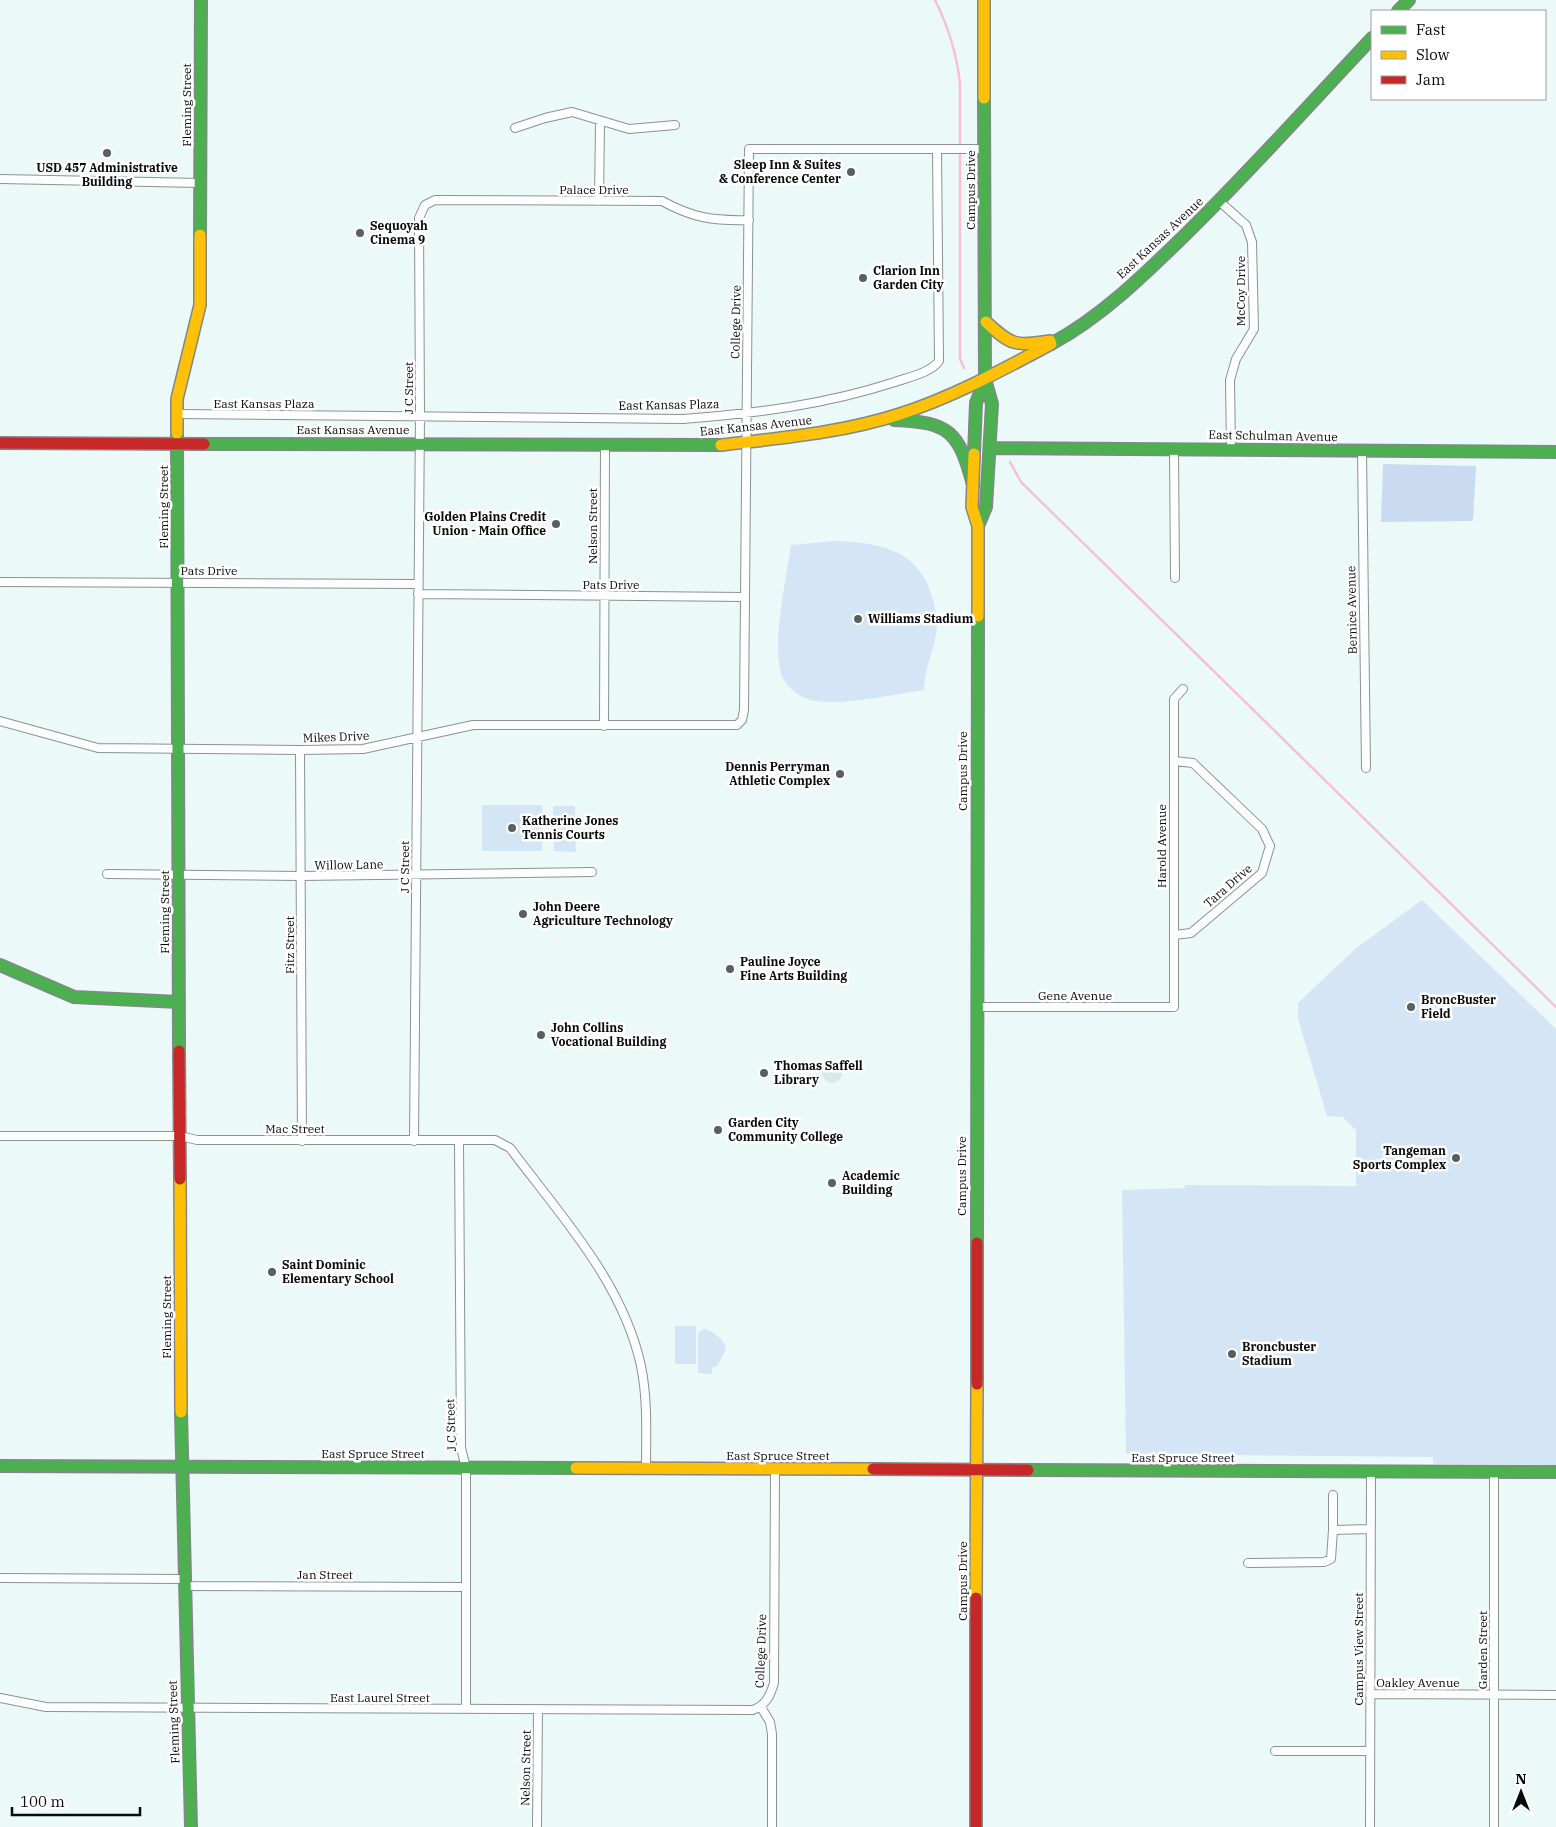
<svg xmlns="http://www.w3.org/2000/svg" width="1556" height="1827" font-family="'IBM Plex Serif',serif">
	<rect width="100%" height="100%" fill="#ecf9f9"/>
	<path fill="#cadaf1" d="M1383,464L1476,466L1473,521L1381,522Z"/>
	<path fill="#d4e6f5" d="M834,541C882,542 923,551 934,604C936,614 938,624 936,634C933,653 924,670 924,690C895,694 838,707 811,700C801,698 789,689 784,680C769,655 787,575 791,545Z
		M482,805H542V851H482Z
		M553,806H575L576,852L554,851Z
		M1422,900L1556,1029V1465L1433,1464V1457L1126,1454L1122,1190L1185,1188V1185L1356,1186V1130L1343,1117L1327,1116L1298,1019V1003L1355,949Z
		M675,1326H696V1364H675Z
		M704,1329C714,1332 724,1338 726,1350L717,1366L712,1368V1374L698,1373V1333Z"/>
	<path fill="#d7e9e9" d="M822 1073a10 10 0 1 1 20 0a10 10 0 1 1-20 0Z"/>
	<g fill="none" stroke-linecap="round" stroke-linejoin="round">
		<path stroke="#f6c0d7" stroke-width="2.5" d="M935,0C948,26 957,55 960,84V359L964,368
			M1010,462L1021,482L1556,1007"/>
		<g stroke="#8c9292" stroke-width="10">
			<path id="street" d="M515,128L545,118L572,112L629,129L675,125
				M0,179L200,183
				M599,201L600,122
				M1219,201L1246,225L1252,242L1254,329L1236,359L1230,380L1231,450
				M177,414L683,419C757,413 824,405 895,382C909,377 930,373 939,361L937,149
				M1174,449L1175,578
				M1362,451L1366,768
				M0,582L418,584
				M418,594L745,597
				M0,721L98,748L300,750L363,749L473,725H737L742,720L744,710L749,149H984
				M604,726L605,446
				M300,750L302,1141
				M107,874L301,876L592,872
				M1174,935L1191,933L1262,873L1270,846L1262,829L1193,763L1174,761
				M976,1007H1174V699L1183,689
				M0,1136H180L197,1140H495L510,1148C560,1215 623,1282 641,1366C648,1400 646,1435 646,1469
				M414,1141L420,416L419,218L425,205L435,200L662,201C693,218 713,221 749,220
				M459,1141L461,1448L466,1468V1709
				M1494,1472V1827
				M1333,1495V1530L1370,1529
				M1248,1563L1324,1562L1331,1559L1333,1530
				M0,1578L184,1579
				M184,1586L465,1587
				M1370,1694L1556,1695
				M0,1698L46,1707L753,1710C766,1705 770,1696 774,1683L775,1470
				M761,1707L770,1722L772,1734V1827
				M1275,1751H1370
				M537,1827L538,1710
				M1370,1827L1371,1472"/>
		</g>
		<g stroke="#828888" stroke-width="14">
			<path id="fast" d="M1398,11L1409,0
				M200,235L201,0
				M1051,344C1103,316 1147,272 1189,231C1252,169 1311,103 1372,38
				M894,420C950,422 959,432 973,485
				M177,433L179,1051
				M204,444L721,445
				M990,448L1556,452
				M974,454L976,403L985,379
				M978,526L986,507L992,404L985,379L984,98
				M0,965L74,997L179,1002
				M977,1243L978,616
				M181,1412L191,1827
				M0,1466L576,1468
				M1028,1470L1556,1472"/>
		</g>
		<g stroke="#828888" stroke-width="14">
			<path id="slow" d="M984,0V98
				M986,322C1012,346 1015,346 1050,341
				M177,433V399L200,305V235
				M721,445C781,438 842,433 900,414C953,397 1002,370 1051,344
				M974,454L972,507L978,526V616
				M180,1179L181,1412
				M576,1468L873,1469
				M976,1598L977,1384"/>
		</g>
		<g stroke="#828888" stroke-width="14">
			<path id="jam" d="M0,443L204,444
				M179,1051L180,1179
				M977,1384V1243
				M873,1469L1028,1470
				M976,1827V1598"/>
		</g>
		<use href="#street" stroke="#fcfefe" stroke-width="8"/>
		<use href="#fast" stroke="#4caf50" stroke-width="11"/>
		<use href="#slow" stroke="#ffc107" stroke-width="11"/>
		<use href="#jam" stroke="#c62828" stroke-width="11"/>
	</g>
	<g fill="#595e5e" stroke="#fff" stroke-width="2">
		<circle cx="107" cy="153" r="5"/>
		<circle cx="851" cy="172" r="5"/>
		<circle cx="360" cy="233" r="5"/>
		<circle cx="863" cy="278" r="5"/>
		<circle cx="556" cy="524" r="5"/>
		<circle cx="858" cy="619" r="5"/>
		<circle cx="840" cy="774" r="5"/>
		<circle cx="512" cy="828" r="5"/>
		<circle cx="523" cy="914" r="5"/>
		<circle cx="730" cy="969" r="5"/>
		<circle cx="1411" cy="1007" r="5"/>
		<circle cx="541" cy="1035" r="5"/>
		<circle cx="764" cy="1073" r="5"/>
		<circle cx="718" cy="1130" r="5"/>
		<circle cx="1456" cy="1158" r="5"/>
		<circle cx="832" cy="1183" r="5"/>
		<circle cx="272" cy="1272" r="5"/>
		<circle cx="1232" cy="1354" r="5"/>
	</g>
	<g text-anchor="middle" stroke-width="5" stroke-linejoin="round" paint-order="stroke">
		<g font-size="12" fill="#0a0a0a" stroke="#fff">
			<text transform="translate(187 105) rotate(-90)" y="4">Fleming Street</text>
			<text x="594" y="194">Palace Drive</text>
			<text transform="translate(971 190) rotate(-90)" y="4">Campus Drive</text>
			<text transform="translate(1160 238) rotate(-43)" y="4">East Kansas Avenue</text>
			<text transform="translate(1241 291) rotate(-90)" y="4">McCoy Drive</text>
			<text transform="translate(736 322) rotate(-89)" y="4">College Drive</text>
			<text transform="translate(409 388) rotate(-90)" y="4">J C Street</text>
			<text x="264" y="408">East Kansas Plaza</text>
			<text transform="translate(669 405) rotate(-1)" y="4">East Kansas Plaza</text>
			<text transform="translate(756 426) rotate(-6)" y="4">East Kansas Avenue</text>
			<text x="353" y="434">East Kansas Avenue</text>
			<text transform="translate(1273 436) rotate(1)" y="4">East Schulman Avenue</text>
			<text transform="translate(164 507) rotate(-90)" y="4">Fleming Street</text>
			<text transform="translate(593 526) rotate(-90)" y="4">Nelson Street</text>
			<text x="209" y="575">Pats Drive</text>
			<text x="611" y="589">Pats Drive</text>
			<text transform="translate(1352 610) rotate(-91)" y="4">Bernice Avenue</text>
			<text transform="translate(336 737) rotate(-2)" y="4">Mikes Drive</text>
			<text transform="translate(963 771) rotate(-90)" y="4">Campus Drive</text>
			<text transform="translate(1162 846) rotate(-90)" y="4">Harold Avenue</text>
			<text transform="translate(349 865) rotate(-1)" y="4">Willow Lane</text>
			<text transform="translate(405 867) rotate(-90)" y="4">J C Street</text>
			<text transform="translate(1228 886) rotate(-41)" y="4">Tara Drive</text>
			<text transform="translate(165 912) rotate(-90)" y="4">Fleming Street</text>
			<text transform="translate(290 945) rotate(-90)" y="4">Fitz Street</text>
			<text x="1075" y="1000">Gene Avenue</text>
			<text x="295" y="1133">Mac Street</text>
			<text transform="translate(962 1176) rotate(-90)" y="4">Campus Drive</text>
			<text transform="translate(167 1317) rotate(-90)" y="4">Fleming Street</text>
			<text transform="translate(451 1425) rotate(-92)" y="4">J C Street</text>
			<text x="373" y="1458">East Spruce Street</text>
			<text x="778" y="1460">East Spruce Street</text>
			<text x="1183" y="1462">East Spruce Street</text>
			<text x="325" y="1579">Jan Street</text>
			<text transform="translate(963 1581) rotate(-90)" y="4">Campus Drive</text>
			<text transform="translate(1359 1649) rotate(-90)" y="4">Campus View Street</text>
			<text transform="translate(1483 1650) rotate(-90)" y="4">Garden Street</text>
			<text transform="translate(761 1651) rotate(-88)" y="4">College Drive</text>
			<text x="1418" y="1687">Oakley Avenue</text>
			<text x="380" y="1702">East Laurel Street</text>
			<text transform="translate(174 1722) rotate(-92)" y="4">Fleming Street</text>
			<text transform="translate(526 1768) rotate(-89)" y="4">Nelson Street</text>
		</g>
		<g font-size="12" font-weight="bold" fill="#0a0a0a" stroke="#fff" text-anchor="start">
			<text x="841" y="169" text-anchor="end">Sleep Inn &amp; Suites<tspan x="841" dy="14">&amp; Conference Center</tspan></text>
			<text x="107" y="172" text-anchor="middle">USD 457 Administrative<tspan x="107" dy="14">Building</tspan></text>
			<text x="370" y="230">Sequoyah<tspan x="370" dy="14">Cinema 9</tspan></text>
			<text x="873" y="275">Clarion Inn<tspan x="873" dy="14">Garden City</tspan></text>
			<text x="546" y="521" text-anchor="end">Golden Plains Credit<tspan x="546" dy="14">Union - Main Office</tspan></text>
			<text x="868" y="623">Williams Stadium</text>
			<text x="830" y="771" text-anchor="end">Dennis Perryman<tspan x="830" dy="14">Athletic Complex</tspan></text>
			<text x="522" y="825">Katherine Jones<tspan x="522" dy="14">Tennis Courts</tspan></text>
			<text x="533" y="911">John Deere<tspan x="533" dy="14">Agriculture Technology</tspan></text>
			<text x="740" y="966">Pauline Joyce<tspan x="740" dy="14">Fine Arts Building</tspan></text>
			<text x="1421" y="1004">BroncBuster<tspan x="1421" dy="14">Field</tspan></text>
			<text x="551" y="1032">John Collins<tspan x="551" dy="14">Vocational Building</tspan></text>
			<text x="774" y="1070">Thomas Saffell<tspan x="774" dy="14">Library</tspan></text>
			<text x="728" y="1127">Garden City<tspan x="728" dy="14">Community College</tspan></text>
			<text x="1446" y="1155" text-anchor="end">Tangeman<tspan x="1446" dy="14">Sports Complex</tspan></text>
			<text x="842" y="1180">Academic<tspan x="842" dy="14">Building</tspan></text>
			<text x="282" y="1269">Saint Dominic<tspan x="282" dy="14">Elementary School</tspan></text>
			<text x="1242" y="1351">Broncbuster<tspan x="1242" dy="14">Stadium</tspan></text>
		</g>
	</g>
	<rect x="1371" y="10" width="175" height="90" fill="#ffffff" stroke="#9d9d9d"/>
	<rect x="1381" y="26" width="25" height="8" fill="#4caf50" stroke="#9d9d9d"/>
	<text x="1416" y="35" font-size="15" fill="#0a0a0a">Fast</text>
	<rect x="1381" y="51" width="25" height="8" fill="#ffc107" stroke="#9d9d9d"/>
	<text x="1416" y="60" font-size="15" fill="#0a0a0a">Slow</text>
	<rect x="1381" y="76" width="25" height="8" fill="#c62828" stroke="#9d9d9d"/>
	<text x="1416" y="85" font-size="15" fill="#0a0a0a">Jam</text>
	<g transform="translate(1521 1792)" stroke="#ffffff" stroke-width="4" paint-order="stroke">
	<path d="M0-4L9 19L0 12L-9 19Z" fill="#0a0a0a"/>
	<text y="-8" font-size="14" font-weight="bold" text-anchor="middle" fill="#0a0a0a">N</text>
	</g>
	<path d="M12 1807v8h128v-8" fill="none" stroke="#0a0a0a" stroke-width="2.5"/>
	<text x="20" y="1807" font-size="15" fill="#0a0a0a" stroke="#ffffff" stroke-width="4" paint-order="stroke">100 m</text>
</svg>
